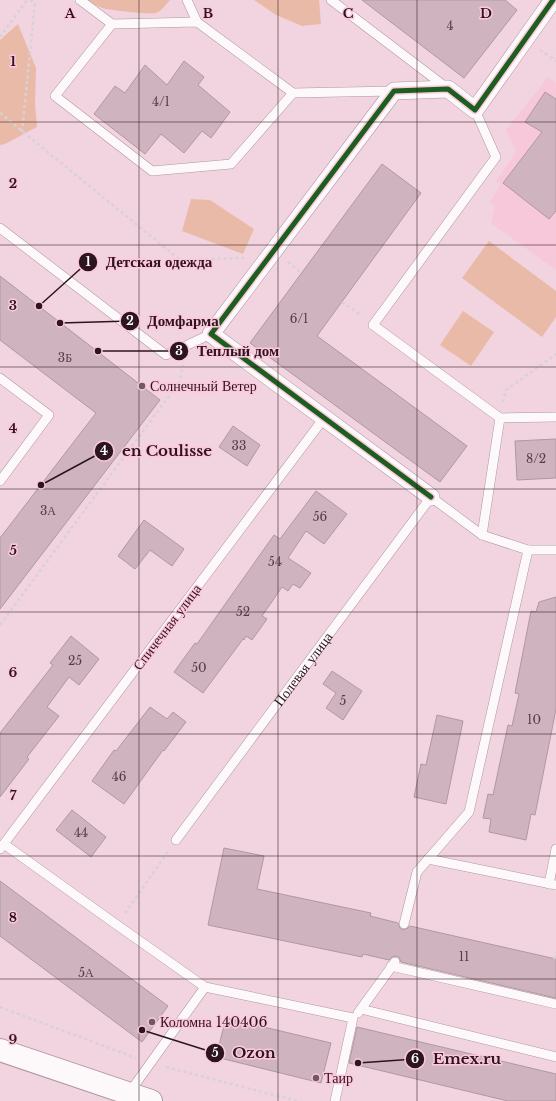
<svg xmlns="http://www.w3.org/2000/svg" width="556" height="1101" font-family="'Libre Baskerville',serif">
	<rect width="100%" height="100%" fill="#f1d4df"/>
	<path fill="#f6c8da" d="M548,77L556,83V270L491,223L495,207L490,202L501,184L496,181L516,152L506,130Z"/>
	<path fill="#eabaa9" d="M88,0H170C166,4 162,11 156,13C150,15 109,10 102,8C97,6 92,3 88,0Z
		M254,0H319L321,24L302,26L276,15Z
		M18,24L36,68L35,103L37,127L5,144L0,145V40Z
		M191,199L210,200L254,229L243,254L182,231Z
		M489,241L556,291V317L542,337L462,278Z
		M463,311L494,332L471,366L440,345Z"/>
	<path fill="#cfb4bf" stroke="#af98a1" d="M362,0H505L517,10L464,78Z
		M184,61L204,77L198,85L230,112L211,138L202,131L184,153L161,134L145,154L94,114L115,86L125,93L145,65L167,85Z
		M545,92L556,99V211L549,219L503,183L542,132L525,122Z
		M382,164L421,193L317,336L467,446L440,482L250,343Z
		M0,276L160,400L0,609V538L96,413L0,340Z
		M233,426L260,445L247,466L219,447Z
		M556,439V478L517,480L515,441Z
		M316,491L347,514L324,544L306,531L288,558L311,573L300,588L293,584L288,591L282,587L262,616L267,619L252,640L246,636L244,640L243,639L203,693L174,672L195,643L197,644L274,535L280,539Z
		M144,520L184,549L172,566L150,550L135,569L118,556Z
		M556,597V709L535,815L531,814L526,840L489,832L491,819L483,818L488,794L493,795L508,725L512,726L519,694L515,693L531,611L536,612L539,602Z
		M71,636L99,659L79,685L69,677L47,707L59,716L27,757L29,759L0,797V733L53,665L50,663Z
		M332,671L362,691L343,720L326,708L336,693L323,684Z
		M150,707L167,719L173,712L186,722L164,751L163,750L124,804L92,781L114,750L116,751Z
		M437,715L463,721L446,804L414,797L421,764L426,765Z
		M72,810L106,837L91,857L56,830Z
		M224,848L264,856L257,889L371,913L370,916L398,923L400,928L403,930L408,928L410,926L556,959V998L401,962L399,957L396,956L392,957L389,960L363,954L362,957L208,925Z
		M0,881L168,1006L142,1042L0,936Z
		M226,1018L331,1043L321,1083L216,1057Z
		M357,1027L556,1074V1101H508L349,1063Z"/>
	<g fill="none" stroke-linecap="round" stroke-linejoin="round">
		<g stroke="#ae96a0" stroke-width="10">
			<g id="service">
				<path d="M80,0L112,24"/>
				<path d="M187,0L197,22"/>
				<path d="M331,0L447,88"/>
				<path d="M293,93L231,164L152,171L55,96L112,24L197,22L293,93L394,91"/>
				<path d="M475,110L496,157L373,325L500,418L556,417"/>
				<path d="M0,228L166,355L211,334"/>
				<path d="M0,378L49,415L0,481"/>
				<path d="M482,535L500,418"/>
				<path id="s1" d="M176,840L431,497L482,535L528,550H556"/>
				<path d="M4,844L117,925L205,987L353,1018L335,1101"/>
				<path d="M0,849L324,418"/>
				<path d="M428,859L556,885"/>
				<path d="M549,884L556,849"/>
				<path d="M404,924L417,872L469,812L528,550"/>
				<path d="M391,966L556,1004"/>
				<path d="M361,1009L556,1057"/>
				<path d="M358,1013L395,962"/>
				<path d="M129,1093L205,987"/>
			</g>
		</g>
		<g stroke="#ae96a0" stroke-width="18">
			<path id="minor" d="M431,497L211,334L394,91L448,89L475,110L553,0"/>
		</g>
		<g stroke="#ae96a0" stroke-width="24">
			<path id="secondary" d="M0,1050L151,1101"/>
		</g>
		<path stroke="#dad1d4" stroke-width="2.5" stroke-dasharray="3 3" stroke-linecap="butt" d="M0,37L27,0
			M540,50L556,61
			M0,113L180,260L244,258
			M22,132L35,3L29,0
			M288,262L302,273
			M342,302L362,316
			M503,402L506,390L556,354
			M0,625L180,381L183,365
			M125,913L168,852
			M554,959L556,952
			M0,1007L136,1058
			M166,1067L297,1101"/>
		<use href="#service" stroke="#fdf9fa" stroke-width="9"/>
		<use href="#minor" stroke="#fdf9fa" stroke-width="17"/>
		<use href="#secondary" stroke="#fdf9fa" stroke-width="22"/>
		<g stroke="#fdc8dc" stroke-width="8">
			<path id="cycleway" d="M431,497L211,334L394,91L448,89L475,110L553,0"/>
		</g>
		<use href="#cycleway" stroke="#1b5e20" stroke-width="5"/>
	</g>
	<path fill="none" stroke="#2c151f" stroke-width="1" stroke-opacity="0.55" d="M139,0V1101M278,0V1101M417,0V1101M0,122H556M0,245H556M0,367H556M0,489H556M0,612H556M0,734H556M0,856H556M0,979H556"/>
	<g fill="#715862" stroke="#fdc8dc" stroke-width="1.5">
		<circle cx="142" cy="386" r="4"/>
		<circle cx="152" cy="1022" r="4"/>
		<circle cx="316" cy="1078" r="4"/>
	</g>
	<g text-anchor="middle" stroke-width="3" stroke-linejoin="round" paint-order="stroke">
		<g font-size="12" fill="#553d47">
			<text x="450" y="30">4</text>
			<text x="161" y="106">4/1</text>
			<text x="299" y="323">6/1</text>
			<text x="65" y="362">3Б</text>
			<text x="239" y="450">33</text>
			<text x="536" y="463">8/2</text>
			<text x="48" y="515">3А</text>
			<text x="320" y="521">56</text>
			<text x="275" y="566">54</text>
			<text x="243" y="616">52</text>
			<text x="75" y="665">25</text>
			<text x="199" y="672">50</text>
			<text x="343" y="705">5</text>
			<text x="534" y="724">10</text>
			<text x="119" y="781">46</text>
			<text x="81" y="837">44</text>
			<text x="464" y="961">11</text>
			<text x="86" y="977">5А</text>
		</g>
		<g font-size="14" fill="#2c151f" stroke="#fdc8dc" text-anchor="start">
			<text x="150" y="391">Солнечный Ветер</text>
			<text x="160" y="1027">Коломна 140406</text>
			<text x="324" y="1083">Таир</text>
		</g>
		<g font-size="14" fill="#2c151f" stroke="#fdc8dc">
			<text transform="translate(167 627) rotate(-53)" y="5">Спичечная улица</text>
			<text dy="5" stroke="none"><textPath href="#s1" startOffset="213">Полевая улица</textPath></text>
		</g>
	</g>
	<g font-size="13" text-anchor="middle" font-weight="bold" fill="#2c151f" stroke="#fdc8dc" stroke-width="3" stroke-linejoin="round" paint-order="stroke">
		<text x="70" y="18">A</text>
		<text x="208" y="18">B</text>
		<text x="348" y="18">C</text>
		<text x="486" y="18">D</text>
		<text x="13" y="66">1</text>
		<text x="13" y="188">2</text>
		<text x="13" y="310">3</text>
		<text x="13" y="433">4</text>
		<text x="13" y="555">5</text>
		<text x="13" y="677">6</text>
		<text x="13" y="800">7</text>
		<text x="13" y="922">8</text>
		<text x="13" y="1044">9</text>
	</g>
	<path fill="none" stroke="#2c151f" stroke-width="1.5" d="M39 306L88 262M60 323L130 321M98 351L179 351M41 485L104 451M142 1030L215 1053M358 1063L415 1059"/>
	<g fill="#2c151f" stroke="#fdc8dc" stroke-width="1.5">
		<circle cx="39" cy="306" r="4"/>
		<circle cx="60" cy="323" r="4"/>
		<circle cx="98" cy="351" r="4"/>
		<circle cx="41" cy="485" r="4"/>
		<circle cx="142" cy="1030" r="4"/>
		<circle cx="358" cy="1063" r="4"/>
		<circle cx="88" cy="262" r="10"/>
		<circle cx="130" cy="321" r="10"/>
		<circle cx="179" cy="351" r="10"/>
		<circle cx="104" cy="451" r="10"/>
		<circle cx="215" cy="1053" r="10"/>
		<circle cx="415" cy="1059" r="10"/>
	</g>
	<g font-size="12" text-anchor="middle" font-weight="bold" fill="#fff">
		<text x="88" y="266">1</text>
		<text x="130" y="325">2</text>
		<text x="179" y="355">3</text>
		<text x="104" y="455">4</text>
		<text x="215" y="1057">5</text>
		<text x="415" y="1063">6</text>
	</g>
	<g font-size="15" text-anchor="middle" font-weight="bold" fill="#2c151f" stroke="#fdc8dc" stroke-width="3" stroke-linejoin="round" paint-order="stroke">
		<text x="159" y="267">Детская одежда</text>
		<text x="183" y="326">Домфарма</text>
		<text x="238" y="356">Теплый дом</text>
		<text x="167" y="456">en Coulisse</text>
		<text x="254" y="1058">Ozon</text>
		<text x="467" y="1064">Emex.ru</text>
	</g>
</svg>
